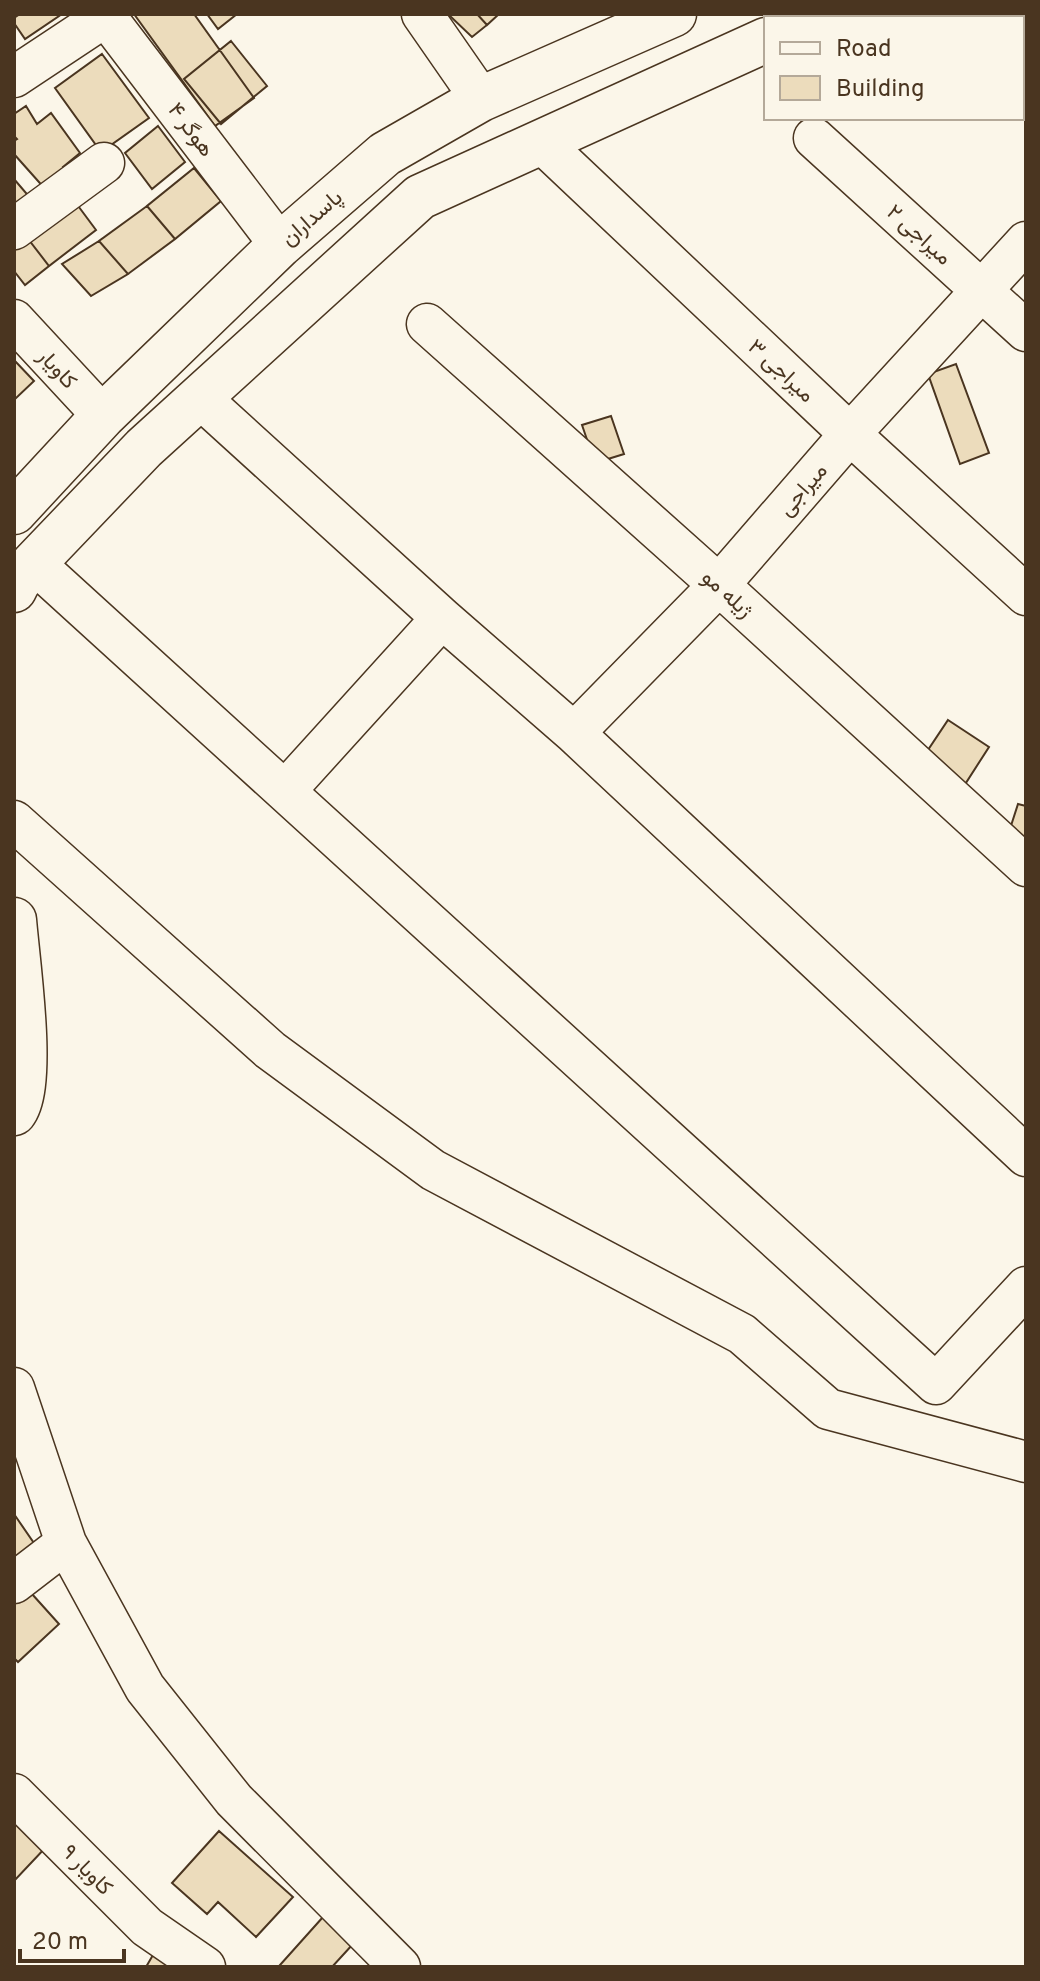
<svg xmlns="http://www.w3.org/2000/svg" width="1040" height="1981" font-family="Overpass,Vazirmatn,sans-serif">
	<rect width="100%" height="100%" fill="#fbf6e9"/>
	<path fill="#ecdcbc" stroke="#4a3520" stroke-width="2" d="M20,14H62L25,39L14,23V18Z
		M134,14H194L254,98L215,126Z
		M207,14H237L218,29Z
		M452,14H477L487,25L472,37L450,16Z
		M477,14H499L487,25Z
		M231,41L267,86L221,124L184,79Z
		M102,54L149,118L101,152L55,88Z
		M26,106L37,124L51,113L80,153L63,167L70,178L46,190L14,154V141L17,139L14,136V114Z
		M158,126L185,162L152,189L125,153Z
		M194,168L221,201L175,239L147,206Z
		M14,179L32,200L14,213Z
		M70,195L96,230L49,266L22,231Z
		M147,206L175,239L128,274L99,241Z
		M22,231L49,266L25,285L14,271V237Z
		M99,241L128,274L91,296L62,264Z
		M14,360L34,381L14,400Z
		M956,364L989,453L960,464L928,374Z
		M611,416L624,454L595,463L582,425Z
		M948,720L989,747L962,789L920,762Z
		M1018,804L1026,806V840L1008,835Z
		M14,1514L38,1549L14,1565Z
		M23,1584L59,1624L18,1662L14,1658V1593Z
		M14,1815L47,1846L14,1881Z
		M219,1831L293,1897L256,1937L218,1902L207,1914L172,1883Z
		M323,1917L353,1944L332,1967H282L280,1965Z
		M157,1948L191,1967H146Z"/>
	<g fill="none" stroke-linecap="round" stroke-linejoin="round">
		<g stroke="#4a3520" stroke-width="43">
			<path id="minor" d="M104,14L280,245
				M422,14L481,99
				M980,14L984,18
				M1022,55L1026,59
				M14,77L109,14
				M814,138L1026,331
				M541,142L850,434L1026,595
				M14,229L104,163
				M14,320L103,416
				M427,324L719,585L1026,866
				M199,397L442,618L574,733L1026,1156
				M34,563L936,1384L1026,1287
				M574,733L719,585L850,434L1026,242
				M285,791L442,618
				M14,821L270,1050L433,1170L742,1334L828,1409L1026,1462
				M14,1388L66,1543L145,1688L234,1800L400,1967
				M14,1583L66,1543
				M14,1794L147,1927L205,1967"/>
		</g>
		<g stroke="#4a3520" stroke-width="47">
			<path id="major" d="M815,18L824,14
				M14,512L103,416L280,245L385,154L481,99L674,14
				M14,590L18,582L34,563L144,448L420,197L766,40
				M14,920C17,959 36,1086 14,1113"/>
		</g>
		<use href="#minor" stroke="#fbf6e9" stroke-width="40"/>
		<use href="#major" stroke="#fbf6e9" stroke-width="44"/>
	</g>
	<g text-anchor="middle" stroke-width="6" stroke-linejoin="round" paint-order="stroke">
		<g font-size="22" fill="#4a3520" stroke="#fbf6e9">
			<text transform="translate(192 129) rotate(53)" y="8">هوگر ۴</text>
			<text transform="translate(311 217) rotate(-41)" y="8">پاسداران</text>
			<text transform="translate(920 234) rotate(42)" y="8">میراجی ۲</text>
			<text transform="translate(58 368) rotate(47)" y="8">کاویار</text>
			<text transform="translate(782 370) rotate(43)" y="8">میراجی ۳</text>
			<text transform="translate(802 489) rotate(-49)" y="8">میراجی</text>
			<text transform="translate(728 593) rotate(42)" y="8">ژیله مو</text>
			<text transform="translate(88 1869) rotate(45)" y="8">کاویار ۹</text>
		</g>
	</g>
	<rect width="1040" height="1981" fill="none" stroke="#4a3520" stroke-width="32"/>
	<rect x="764" y="16" width="260" height="104" fill="#fbf6e9" stroke="#b4a999" stroke-width="2"/>
	<rect x="780" y="42" width="40" height="12" fill="#fbf6e9" stroke="#b4a999" stroke-width="2"/>
	<text x="836" y="56" font-size="24" fill="#4a3520">Road</text>
	<rect x="780" y="76" width="40" height="24" fill="#ecdcbc" stroke="#b4a999" stroke-width="2"/>
	<text x="836" y="96" font-size="24" fill="#4a3520">Building</text>
	<path d="M20 1949v12h104v-12" fill="none" stroke="#4a3520" stroke-width="4"/>
	<text x="32" y="1949" font-size="24" fill="#4a3520" stroke="#fbf6e9" stroke-width="6" paint-order="stroke">20 m</text>
</svg>
